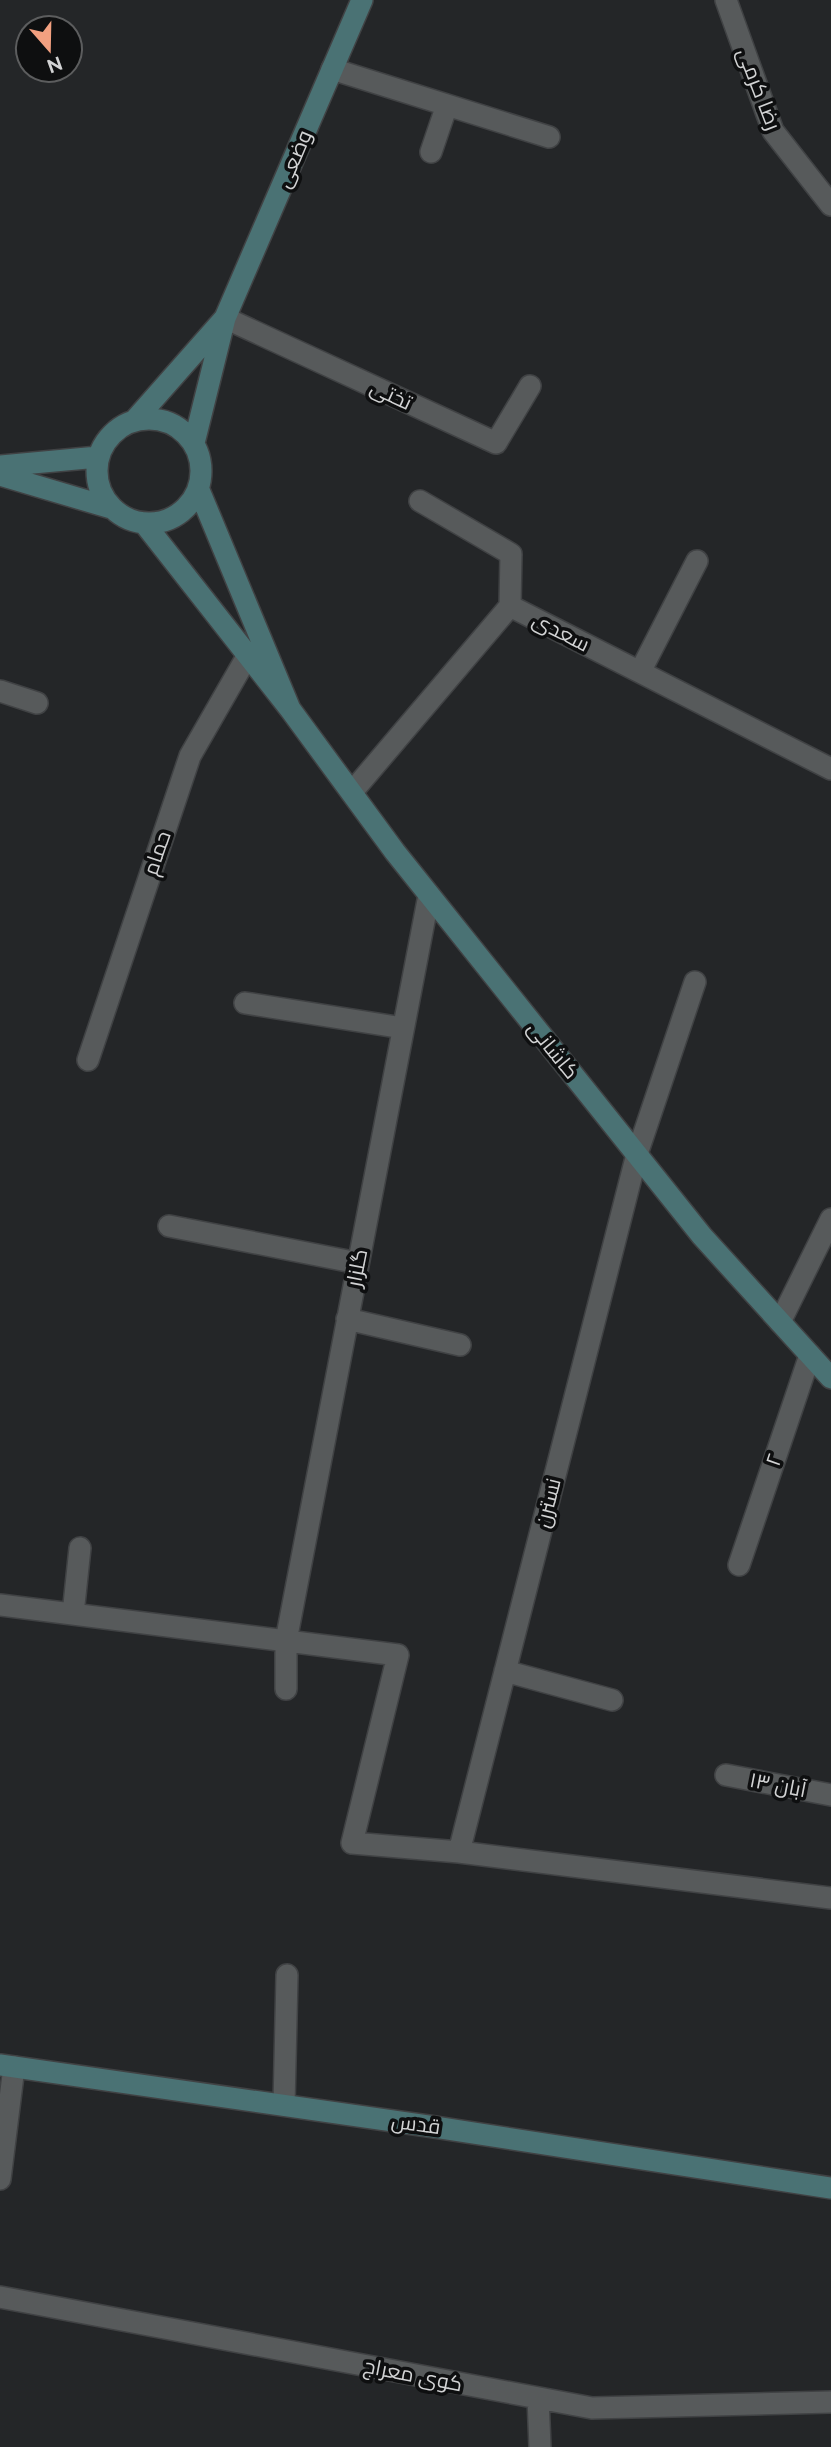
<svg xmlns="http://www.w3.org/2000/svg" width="831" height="2447" font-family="Raleway,Cairo,sans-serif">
	<rect width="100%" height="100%" fill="#242628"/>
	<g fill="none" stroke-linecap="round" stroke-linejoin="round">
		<g stroke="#404244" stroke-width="24">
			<path id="street" d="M726,0L773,131L831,205
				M332,69L549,137
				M431,152L447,105
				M225,318L496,443L530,386
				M420,501L511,554L510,606
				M640,672L697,561
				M0,691L37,703
				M352,792L510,606L831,769
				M245,1003L403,1028
				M88,1060L190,756L248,655
				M169,1226L358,1263
				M347,1319L460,1345
				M780,1322L831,1219
				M739,1565L810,1355
				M0,1605L398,1655L352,1843L459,1852L831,1898
				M73,1614L80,1548
				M505,1671L612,1700
				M286,1689V1641L429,895
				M726,1775L831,1795
				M459,1852L637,1154L695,982
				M284,2105L287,1975
				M0,2179L14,2067
				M0,2297L592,2408L831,2402
				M538,2398L540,2447"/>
		</g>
		<g stroke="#404244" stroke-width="24">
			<path id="secondary" d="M225,318L362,0
				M97 471a52 52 0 1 1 104 0a52 52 0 1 1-104 0Z
				M135,420L225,318L194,443
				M0,466L98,457
				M0,475L111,508
				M144,523L290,709L199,490
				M290,709L395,852L702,1236L831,1378
				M0,2065L428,2126L831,2188"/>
		</g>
		<use href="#street" stroke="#575a5b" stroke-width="21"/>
		<use href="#secondary" stroke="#4a7274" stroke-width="21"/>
	</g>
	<g text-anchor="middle" stroke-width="7" stroke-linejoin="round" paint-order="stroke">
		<g font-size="21" fill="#d2d3d4" stroke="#0e0f10">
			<text transform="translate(759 89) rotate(69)" y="7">رضا کرمی</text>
			<text transform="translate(294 159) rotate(-67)" y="7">وضعی</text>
			<text transform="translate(391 395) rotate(25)" y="7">تختی</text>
			<text transform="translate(561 632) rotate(27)" y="7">سعدی</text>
			<text transform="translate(157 853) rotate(-71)" y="7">حمام</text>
			<text transform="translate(553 1050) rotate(51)" y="7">کاشانی</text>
			<text transform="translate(357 1268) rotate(-79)" y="7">گلزار</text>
			<text transform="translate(774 1460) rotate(-71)" y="7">۲</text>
			<text transform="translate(548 1503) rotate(-76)" y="7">نسترن</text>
			<text transform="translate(778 1785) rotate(11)" y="7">۱۳ آبان</text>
			<text transform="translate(416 2124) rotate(8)" y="7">قدس</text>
			<text transform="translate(413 2375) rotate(11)" y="7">کوی معراج</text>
		</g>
	</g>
	<g transform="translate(49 49) rotate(160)"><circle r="33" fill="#0e0f10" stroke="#5c5d5e" stroke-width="2"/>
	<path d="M0-5L12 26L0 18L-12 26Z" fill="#f2a080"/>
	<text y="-10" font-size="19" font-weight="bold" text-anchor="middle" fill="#d2d3d4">N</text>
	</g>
</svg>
